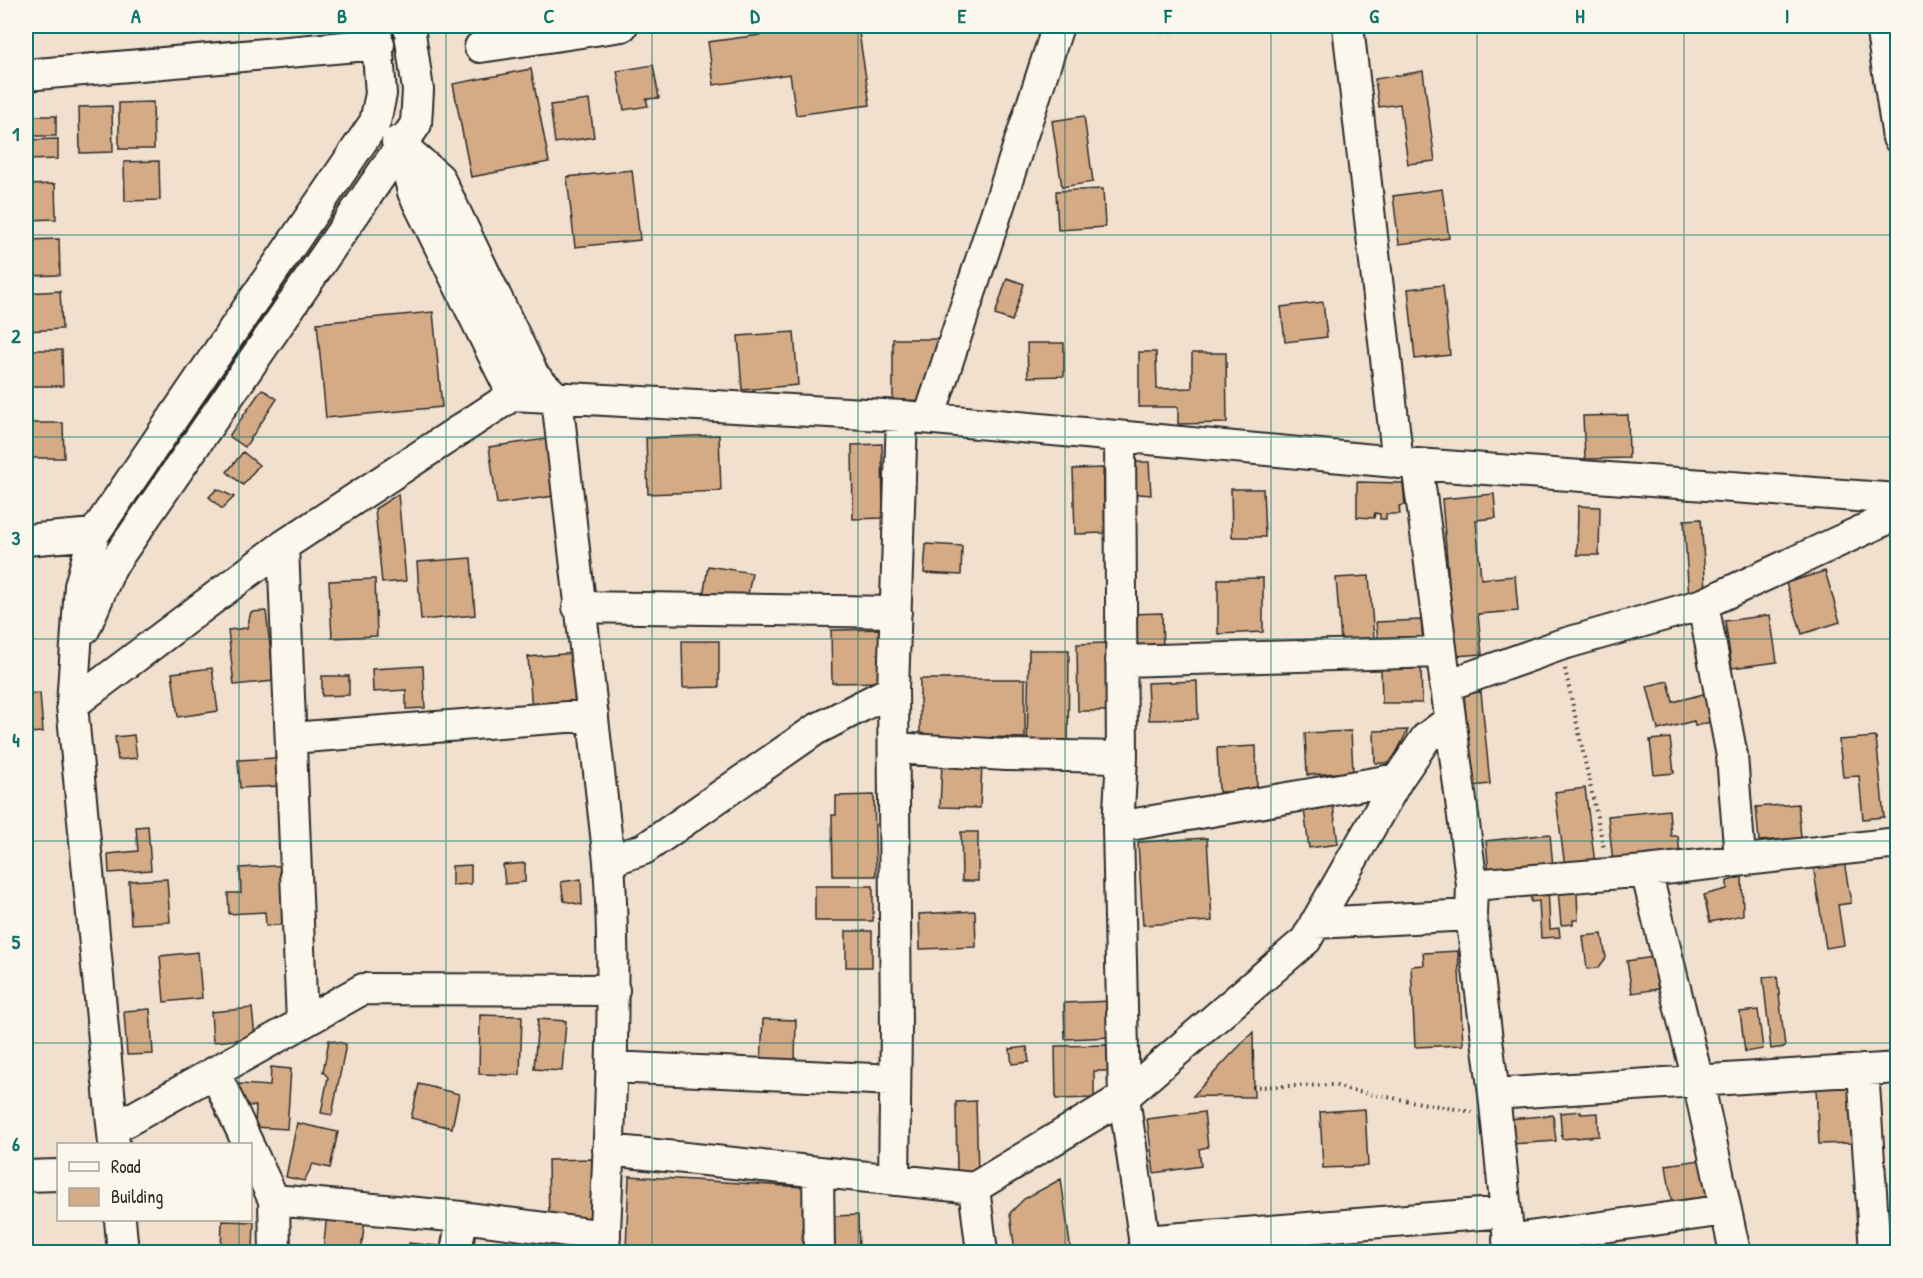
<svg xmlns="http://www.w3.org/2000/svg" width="1923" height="1278" font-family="'Patrick Hand',sans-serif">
	<rect width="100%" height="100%" fill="#f0e0cd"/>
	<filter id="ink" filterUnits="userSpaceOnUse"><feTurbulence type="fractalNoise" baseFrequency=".0167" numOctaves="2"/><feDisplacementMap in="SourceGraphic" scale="12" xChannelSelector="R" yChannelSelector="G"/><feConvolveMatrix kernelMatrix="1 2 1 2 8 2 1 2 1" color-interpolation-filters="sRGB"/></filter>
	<g filter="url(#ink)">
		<path fill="#d5ab86" stroke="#2b2b2b" stroke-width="1.5" d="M825,26H858L870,105L796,115L790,74L714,85L708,42Z
			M948,26H1013L949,34Z
			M1160,26H1207V28L1161,33Z
			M653,65L659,98L646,99L648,106L624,110L617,71Z
			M531,69L549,162L471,177L453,84Z
			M1423,71L1435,161L1408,164L1400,104L1379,107L1375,79Z
			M589,100L594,137L555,143L550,105Z
			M153,102L154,149H119V103Z
			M112,106L113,152L80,153L79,107Z
			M26,116H56V136H26Z
			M1084,116L1093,182L1062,187L1052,121Z
			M58,139V159L26,160V140Z
			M159,161L160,200L125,201L124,162Z
			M632,170L640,240L575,247L567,177Z
			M55,184L56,219L26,220V185Z
			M1103,189L1105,227L1058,230L1056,191Z
			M1442,189L1449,238L1399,244L1393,196Z
			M59,239L60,275L26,276V240Z
			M1007,278L1024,284L1012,321L995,315Z
			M1443,285L1450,355L1415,359L1408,289Z
			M60,291L62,329L26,331V293Z
			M1323,302L1327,337L1285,342L1281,307Z
			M433,312L442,407L326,418L317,323Z
			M794,332L798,385L742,390L738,336Z
			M893,339H939L923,400L893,401Z
			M1027,343H1064V376L1028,377Z
			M27,350H62L63,386H28Z
			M1139,352H1156L1157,389L1192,388V353H1226L1227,423L1178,424V407H1139Z
			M262,389L277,399L245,447L229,436Z
			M1628,415L1629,458L1585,459L1583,416Z
			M31,423H63L64,458H32Z
			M719,435L721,491L648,494L646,438Z
			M546,439L554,496L497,504L489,447Z
			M882,444L883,518L853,519L852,445Z
			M243,452L259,465L243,485L227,472Z
			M1128,462H1149L1151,495L1128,493Z
			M1103,468L1105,533L1075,534L1073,469Z
			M1357,482L1403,483L1405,505L1399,506L1400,514H1386V519H1380V514L1375,513L1374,518L1357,517Z
			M217,489L234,497L222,509L209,497Z
			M1231,489H1263L1265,537H1232Z
			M398,494L406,581L382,583L375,509Z
			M1494,494L1496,518L1476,520L1481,579L1515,576L1518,611L1478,614L1482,654L1455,656L1442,499Z
			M1578,506L1600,507L1599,555H1577Z
			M1701,519L1706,590L1689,599L1684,520Z
			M926,544L962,546L961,575L924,573Z
			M471,558L475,615L421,620L417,562Z
			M708,566L752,573L746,605L703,597Z
			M1825,571L1840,622L1802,634L1786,583Z
			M1369,576L1375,651L1342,653L1336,578Z
			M1263,578V632L1218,634V579Z
			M375,579L377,636L332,638L329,581Z
			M266,611L274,681L234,685L228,630L247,628L251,612Z
			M1162,613L1163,655H1132L1131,614Z
			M1770,615L1777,662L1732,668L1725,621Z
			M1421,620L1424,650L1379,649L1376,622Z
			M886,629L887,682L832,683L831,630Z
			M682,641H719V687L683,688Z
			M1106,643L1107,711H1078L1077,644Z
			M1029,650H1069L1068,750L1027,749Z
			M576,653L581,707L532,711L528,657Z
			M423,666L425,708L406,709V690L373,692L372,669Z
			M212,668L218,711L178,717L172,673Z
			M1381,668H1421L1422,703H1382Z
			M322,676H349V695L322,696Z
			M920,679H1025V738L992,737V744L920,743Z
			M1197,681L1198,719L1149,720L1147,683Z
			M1668,681L1673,702L1707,693L1714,721L1695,726L1694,721L1658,730L1647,686Z
			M1481,692L1490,784L1472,786L1464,694Z
			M40,693L43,732L26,733V694Z
			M1408,730L1391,763H1375L1374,731Z
			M1351,731L1353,772L1307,775L1305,733Z
			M134,735L137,758L118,760L115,737Z
			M1876,737L1884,817L1863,819L1859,776L1843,777L1839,740Z
			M1670,738L1674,773L1654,775L1650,740Z
			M1256,746L1257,791L1219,792L1217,748Z
			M277,758L279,786L240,788L238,760Z
			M942,763L982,764L980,808L940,807Z
			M1585,788L1595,863L1565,867L1555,792Z
			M874,795L876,876H833L832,815H836V796Z
			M1798,804L1801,838L1759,841L1756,807Z
			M1333,805L1338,844L1309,848L1304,809Z
			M1669,810L1671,836H1678L1680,856L1613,862L1608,816Z
			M148,826L151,870L109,873L108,854L138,851L136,827Z
			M961,832H978V881H962Z
			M1550,834L1553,867L1489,874L1486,841Z
			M1207,838L1212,921L1143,925L1138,842Z
			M1844,861L1851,903L1838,905L1844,945L1826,948L1813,865Z
			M525,863V882L505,884L503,865Z
			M289,865L292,924L266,926L265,912L229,914L228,893H241L240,868Z
			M471,865V884L452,885V866Z
			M1742,877L1743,915L1710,922L1704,895L1727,889V881Z
			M167,879L170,922L131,924L129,881Z
			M581,879L582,905L564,901L561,882Z
			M815,886H873V921H815Z
			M1548,887L1550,929L1559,928L1560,937L1541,938L1539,901L1531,902V888Z
			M1564,889L1565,893L1577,892L1578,920H1573V924L1561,925L1558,890Z
			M975,911L976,947L920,949L919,914Z
			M846,931H872V967H846Z
			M1602,934L1606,958L1598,968L1587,969L1583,936Z
			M1458,951L1463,1045L1415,1047L1411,966L1424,965L1423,953Z
			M198,952L202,998L164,1002L160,956Z
			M1653,957L1658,989L1632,993L1627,961Z
			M1777,976L1785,1047L1771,1049L1763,977Z
			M1112,1001L1113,1037L1065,1039L1064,1003Z
			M252,1008L255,1038L213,1042L211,1012Z
			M150,1009L153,1054L127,1055L124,1011Z
			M1758,1010L1763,1049L1745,1052L1740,1012Z
			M480,1015L522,1016L520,1075L479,1074Z
			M538,1019L566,1021L562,1071L534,1069Z
			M763,1019L796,1020L795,1062L761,1061Z
			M1253,1032L1254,1097L1193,1096L1227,1059Z
			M329,1040L346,1044L332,1115L321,1113L328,1077L323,1072Z
			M1111,1045L1112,1071H1094V1098L1056,1099L1055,1046Z
			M1027,1047L1029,1062L1012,1064L1010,1049Z
			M271,1067L291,1069L287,1129L255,1127L256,1106L237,1105L239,1084L270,1086Z
			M419,1084L459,1094L452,1128L411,1118Z
			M1849,1086L1852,1143L1819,1144L1816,1088Z
			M976,1101L978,1175H957L956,1102Z
			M1365,1109L1368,1166L1323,1168L1320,1112Z
			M1581,1111V1114L1598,1113L1599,1136L1562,1139L1560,1113Z
			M1204,1112L1208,1147L1199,1149L1201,1166L1154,1173L1147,1119Z
			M1553,1115L1556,1141L1512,1144L1510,1119Z
			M297,1123L338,1132L330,1168L313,1164L304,1181L286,1177Z
			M592,1159L594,1220L549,1221L548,1160Z
			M1707,1159L1713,1206L1673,1212L1666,1165Z
			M629,1176L804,1187L802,1252H648L626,1249Z
			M1061,1179L1071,1252H1015L1010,1213L1024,1199Z
			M327,1213L365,1218L361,1252H323Z
			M858,1215L859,1252H834V1216Z
			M222,1221L254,1222L253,1252H221Z
			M409,1243L446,1247L445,1252H408Z
			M557,1246L595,1249V1252H557Z"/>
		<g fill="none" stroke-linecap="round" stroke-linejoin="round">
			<g stroke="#2b2b2b" stroke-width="34">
				<path id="minor" d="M1348,26L1398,463
					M1881,26L1898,138
					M480,47L622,26
					M26,75L379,44
					M397,142L439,178L534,376L557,398L609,861C617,991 610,1122 604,1252
					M402,146L413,192L513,395L902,416L1417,464L1898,499
					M929,418L1058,26
					M1120,437L1122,757L1118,827L1124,1097L1146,1252
					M1417,464L1472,885L1471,915L1494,1094L1510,1252
					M26,540L94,534
					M283,546L302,1023
					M1703,604L1732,756L1740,859
					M578,607L896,612
					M85,628L111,567L416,124L418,90L409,26
					M1121,661L1441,652
					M1445,686L1560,645L1703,604L1898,514
					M72,705L283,546L513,395
					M291,738L593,715
					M894,748L1006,755L1122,757
					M1118,827L1398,779
					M609,861L644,849L815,730L893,690
					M1646,871L1698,1081L1735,1252
					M1472,885L1646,871L1898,843
					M1315,923L1471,915
					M611,1067L895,1080
					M1863,1070L1875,1252
					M215,1073L248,1144
					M1494,1094L1898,1068
					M113,1129L363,989L614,990
					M114,1144L72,705L80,586L94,534L375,122L381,94L376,26
					M250,1149L274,1200L462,1217L605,1236
					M608,1150L974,1188L1124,1097L1306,940L1398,779L1426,738L1449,721
					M818,1172L819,1252
					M26,1176L58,1175
					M894,1180L896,1029L893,690L902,416
					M974,1188L982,1252
					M274,1200L275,1252
					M120,1220L123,1252
					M1508,1240L1726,1210
					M1144,1241L1506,1212
					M456,1252L462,1217"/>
			</g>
			<path stroke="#2b2b2b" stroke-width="4" stroke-dasharray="1.5 4.5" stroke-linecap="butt" d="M1565,669L1604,849
				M1252,1087L1334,1085L1348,1090L1472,1112"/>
			<use href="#minor" stroke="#fbf7ec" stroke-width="30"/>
		</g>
	</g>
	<path fill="none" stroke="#0f766e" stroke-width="1.5" stroke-opacity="0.55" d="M239,26V1144M446,26V1252M652,26V1252M858,26V1252M1065,26V1252M1271,26V1252M1477,26V1252M1684,26V1252M26,235H1898M26,437H1898M26,639H1898M26,841H1898M26,1043H1898M239,1220V1252"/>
	<rect width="1923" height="1278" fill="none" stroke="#fbf7ec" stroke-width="66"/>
	<rect x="57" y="1143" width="195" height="78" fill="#fbf7ec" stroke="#a8a59f" stroke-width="1.5"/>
	<rect x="69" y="1162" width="30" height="9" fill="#fbf7ec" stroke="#a8a59f" stroke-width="1.5"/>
	<text x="111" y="1173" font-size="18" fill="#2b2b2b">Road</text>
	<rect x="69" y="1188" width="30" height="18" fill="#d5ab86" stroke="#a8a59f" stroke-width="1.5"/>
	<text x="111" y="1203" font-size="18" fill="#2b2b2b">Building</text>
	<rect x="33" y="33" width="1857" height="1212" fill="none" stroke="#0f766e" stroke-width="2"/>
	<g font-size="20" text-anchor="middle" font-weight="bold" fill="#0f766e">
		<text x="136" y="23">A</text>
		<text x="342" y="23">B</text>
		<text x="549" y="23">C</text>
		<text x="755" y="23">D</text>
		<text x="962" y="23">E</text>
		<text x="1168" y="23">F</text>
		<text x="1374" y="23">G</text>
		<text x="1580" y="23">H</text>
		<text x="1787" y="23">I</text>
		<text x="16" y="141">1</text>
		<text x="16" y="343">2</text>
		<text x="16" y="545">3</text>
		<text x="16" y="747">4</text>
		<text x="16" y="949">5</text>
		<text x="16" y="1151">6</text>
	</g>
</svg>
